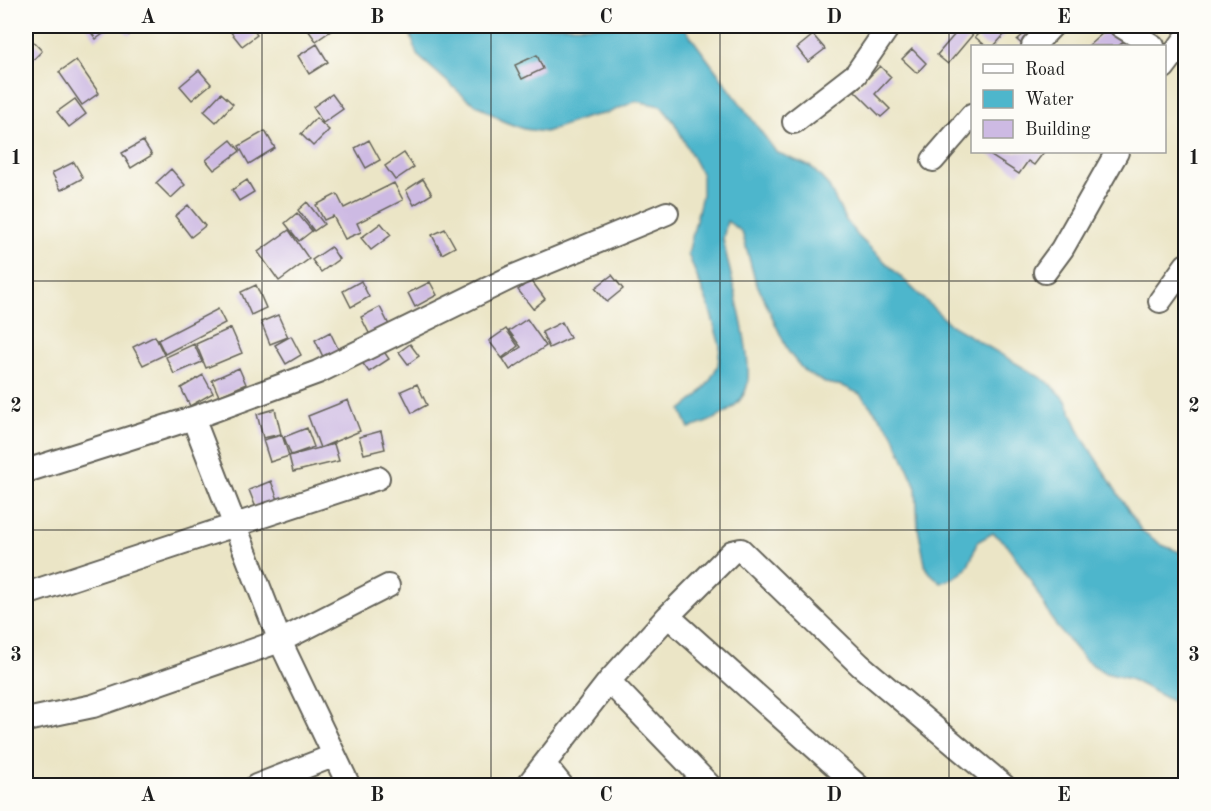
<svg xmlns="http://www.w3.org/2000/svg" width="1211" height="811" font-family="'Old Standard TT',serif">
	<rect width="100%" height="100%" fill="#fdfcf7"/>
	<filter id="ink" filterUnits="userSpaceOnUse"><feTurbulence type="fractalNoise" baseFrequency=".0167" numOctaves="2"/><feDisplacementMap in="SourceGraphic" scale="12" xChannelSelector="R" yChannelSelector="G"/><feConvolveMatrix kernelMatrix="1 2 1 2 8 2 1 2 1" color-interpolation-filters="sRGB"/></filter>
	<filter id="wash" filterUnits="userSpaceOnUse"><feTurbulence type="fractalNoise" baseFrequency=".008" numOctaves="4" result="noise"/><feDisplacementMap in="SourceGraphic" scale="24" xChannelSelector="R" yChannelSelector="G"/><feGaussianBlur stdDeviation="1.35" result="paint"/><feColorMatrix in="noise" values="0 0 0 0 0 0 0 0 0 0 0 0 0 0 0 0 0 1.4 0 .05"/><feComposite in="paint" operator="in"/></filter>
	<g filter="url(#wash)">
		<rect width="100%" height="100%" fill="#ebe5c6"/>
		<path fill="#4eb6cc" stroke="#356974" stroke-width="1.5" d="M408,26H683L776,152L811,167L828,185L845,219L858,236L951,325L1048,382L1066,401L1082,437L1141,530L1162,545L1185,554V708L1130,679L1105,673L1085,660L1056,626L1028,576L1008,546L993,533L977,542C970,567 966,575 941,583L926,569L918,528L916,487L892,432L860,394L843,386L825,383L805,372L789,353L755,280L742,232L727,221L723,239C729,272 754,357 747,386C741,410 709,423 689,428L681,410L697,397L709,382L718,365L720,346L710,310L688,254L702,195V175L674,122L661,106L636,101L608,113L588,117L545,132L524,129L505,122L467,99L417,55Z"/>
		<g id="blocks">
			<path fill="#cdbae3" d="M86,26H108L110,29L96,39Z
				M118,26H138L129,35Z
				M226,26H251L257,35L242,46Z
				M314,26H329L332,30L316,41L308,30Z
				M962,26H980L948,64L937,55Z
				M986,26H1012L994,46H986L975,37Z
				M1033,26L1041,34L1024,46L1017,40Z
				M1111,26L1126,40L1118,46H1088Z
				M813,35L825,49L808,62L797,48Z
				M30,38L42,51L26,67V41Z
				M317,44L328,62L309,74L298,56Z
				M912,49L926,63L917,73L902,59Z
				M537,55L543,69L522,79L515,65Z
				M76,60L99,93L82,105L59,72Z
				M880,66L891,77L875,94L890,109L881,117L855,91Z
				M199,70L211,84L192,100L180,86Z
				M221,93L233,104L216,122L204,111Z
				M332,94L343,109L323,123L313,107Z
				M75,99L86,114L69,127L57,112Z
				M316,118L329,130L313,146L301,134Z
				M265,131L275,148L249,164L239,146Z
				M231,140L240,151L214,170L206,160Z
				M369,140L380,160L366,168L355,148Z
				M143,141L152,155L131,168L122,153Z
				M989,152H1044L1034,165L1028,161L1019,174L988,154Z
				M404,153L414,167L395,180L385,166Z
				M74,162L83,178L61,190L52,173Z
				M171,169L185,185L171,198L156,183Z
				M423,179L432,194L414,205L406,190Z
				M247,180L254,192L239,201L232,190Z
				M394,183L403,200L357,223L361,232L345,239L333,216L324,220L316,205L337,194L344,208Z
				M307,202L324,224L314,231L298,210Z
				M188,205L205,226L191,237L175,216Z
				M297,213L312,231L299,241L285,223Z
				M381,223L391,235L371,250L361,238Z
				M445,229L455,247L442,254L432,235Z
				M289,230L309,259L279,281L258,252Z
				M331,247L339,259L321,272L312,260Z
				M612,275L623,289L607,302L595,288Z
				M531,280L545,299L533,309L518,290Z
				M361,281L369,297L351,307L343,291Z
				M430,282L437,295L415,307L408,293Z
				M256,285L266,308L251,315L241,292Z
				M380,307L389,325L370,335L361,317Z
				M218,309L225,323L165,354L158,340Z
				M278,315L288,337L270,344L261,322Z
				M527,319L546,346L510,370L503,359L521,347L509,331Z
				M562,322L570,338L549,348L542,332Z
				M231,328L242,353L206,368L196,344Z
				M506,329L518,346L502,358L489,341Z
				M330,332L340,353L325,361L315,340Z
				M155,336L164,355L143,365L133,347Z
				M291,336L301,355L286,364L275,345Z
				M194,344L202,362L174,374L166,357Z
				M410,344L419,356L408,364L399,352Z
				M381,347L389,359L369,372L361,361Z
				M239,368L246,384L219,396L212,380Z
				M203,375L213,393L190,406L181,388Z
				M417,384L427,405L412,413L401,391Z
				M348,400L360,431L320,448L308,416Z
				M275,409L281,434L263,438L257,414Z
				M307,428L314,447L291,455L284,437Z
				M381,431L385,449L364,454L359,437Z
				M282,435L289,456L270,462L263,440Z
				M334,444L339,461L293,472L289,456Z
				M271,481L280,505L258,513L249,490Z"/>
		</g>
	</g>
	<g filter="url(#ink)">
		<use href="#blocks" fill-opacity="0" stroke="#646258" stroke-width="1.5"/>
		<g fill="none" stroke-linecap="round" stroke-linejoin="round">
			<g stroke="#646258" stroke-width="26">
				<path id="street" d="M1121,26L1153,46
					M1033,46L1052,26
					M1164,67L1186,38
					M794,122L856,74L889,26
					M933,160L972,115
					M1045,272L1062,249L1117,152
					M1160,301L1186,265
					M193,418L280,641L349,786
					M26,471L193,418L318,372L512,277L667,213
					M26,594L378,478
					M668,616L858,786
					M609,681L710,786
					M26,720L93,706L280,641L388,586
					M545,765L562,786
					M256,786L333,756
					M527,786L609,681L668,616L732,552L741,550L860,665L1004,786"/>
			</g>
			<use href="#street" stroke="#fff" stroke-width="22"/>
		</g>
	</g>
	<path fill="none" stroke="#1c1c1c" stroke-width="1.5" stroke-opacity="0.55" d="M262,26V786M491,26V786M720,26V786M949,26V786M26,281H1186M26,530H1186"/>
	<rect width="1211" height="811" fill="none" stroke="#fdfcf7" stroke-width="66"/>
	<rect x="971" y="45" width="195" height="108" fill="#fdfcf7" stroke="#a3a29f" stroke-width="1.5"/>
	<rect x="983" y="64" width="30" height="9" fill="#ffffff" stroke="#a3a29f" stroke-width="1.5"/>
	<text x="1025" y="75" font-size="18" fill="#1c1c1c">Road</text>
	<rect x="983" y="90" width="30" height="18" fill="#4eb6cc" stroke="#a3a29f" stroke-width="1.5"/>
	<text x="1025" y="105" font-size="18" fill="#1c1c1c">Water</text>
	<rect x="983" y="120" width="30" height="18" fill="#cdbae3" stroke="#a3a29f" stroke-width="1.5"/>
	<text x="1025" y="135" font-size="18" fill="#1c1c1c">Building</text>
	<rect x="33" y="33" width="1145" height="745" fill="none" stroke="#1c1c1c" stroke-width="2"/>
	<g font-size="20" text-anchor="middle" font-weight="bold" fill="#1c1c1c">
		<text x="148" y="23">A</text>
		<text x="377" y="23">B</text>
		<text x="606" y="23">C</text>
		<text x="834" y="23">D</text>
		<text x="1064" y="23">E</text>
		<text x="16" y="164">1</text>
		<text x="1194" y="164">1</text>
		<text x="16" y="412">2</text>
		<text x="1194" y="412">2</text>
		<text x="16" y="661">3</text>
		<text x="1194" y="661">3</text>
		<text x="148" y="801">A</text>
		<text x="377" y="801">B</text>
		<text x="606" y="801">C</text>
		<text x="834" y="801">D</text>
		<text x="1064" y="801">E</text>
	</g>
</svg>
